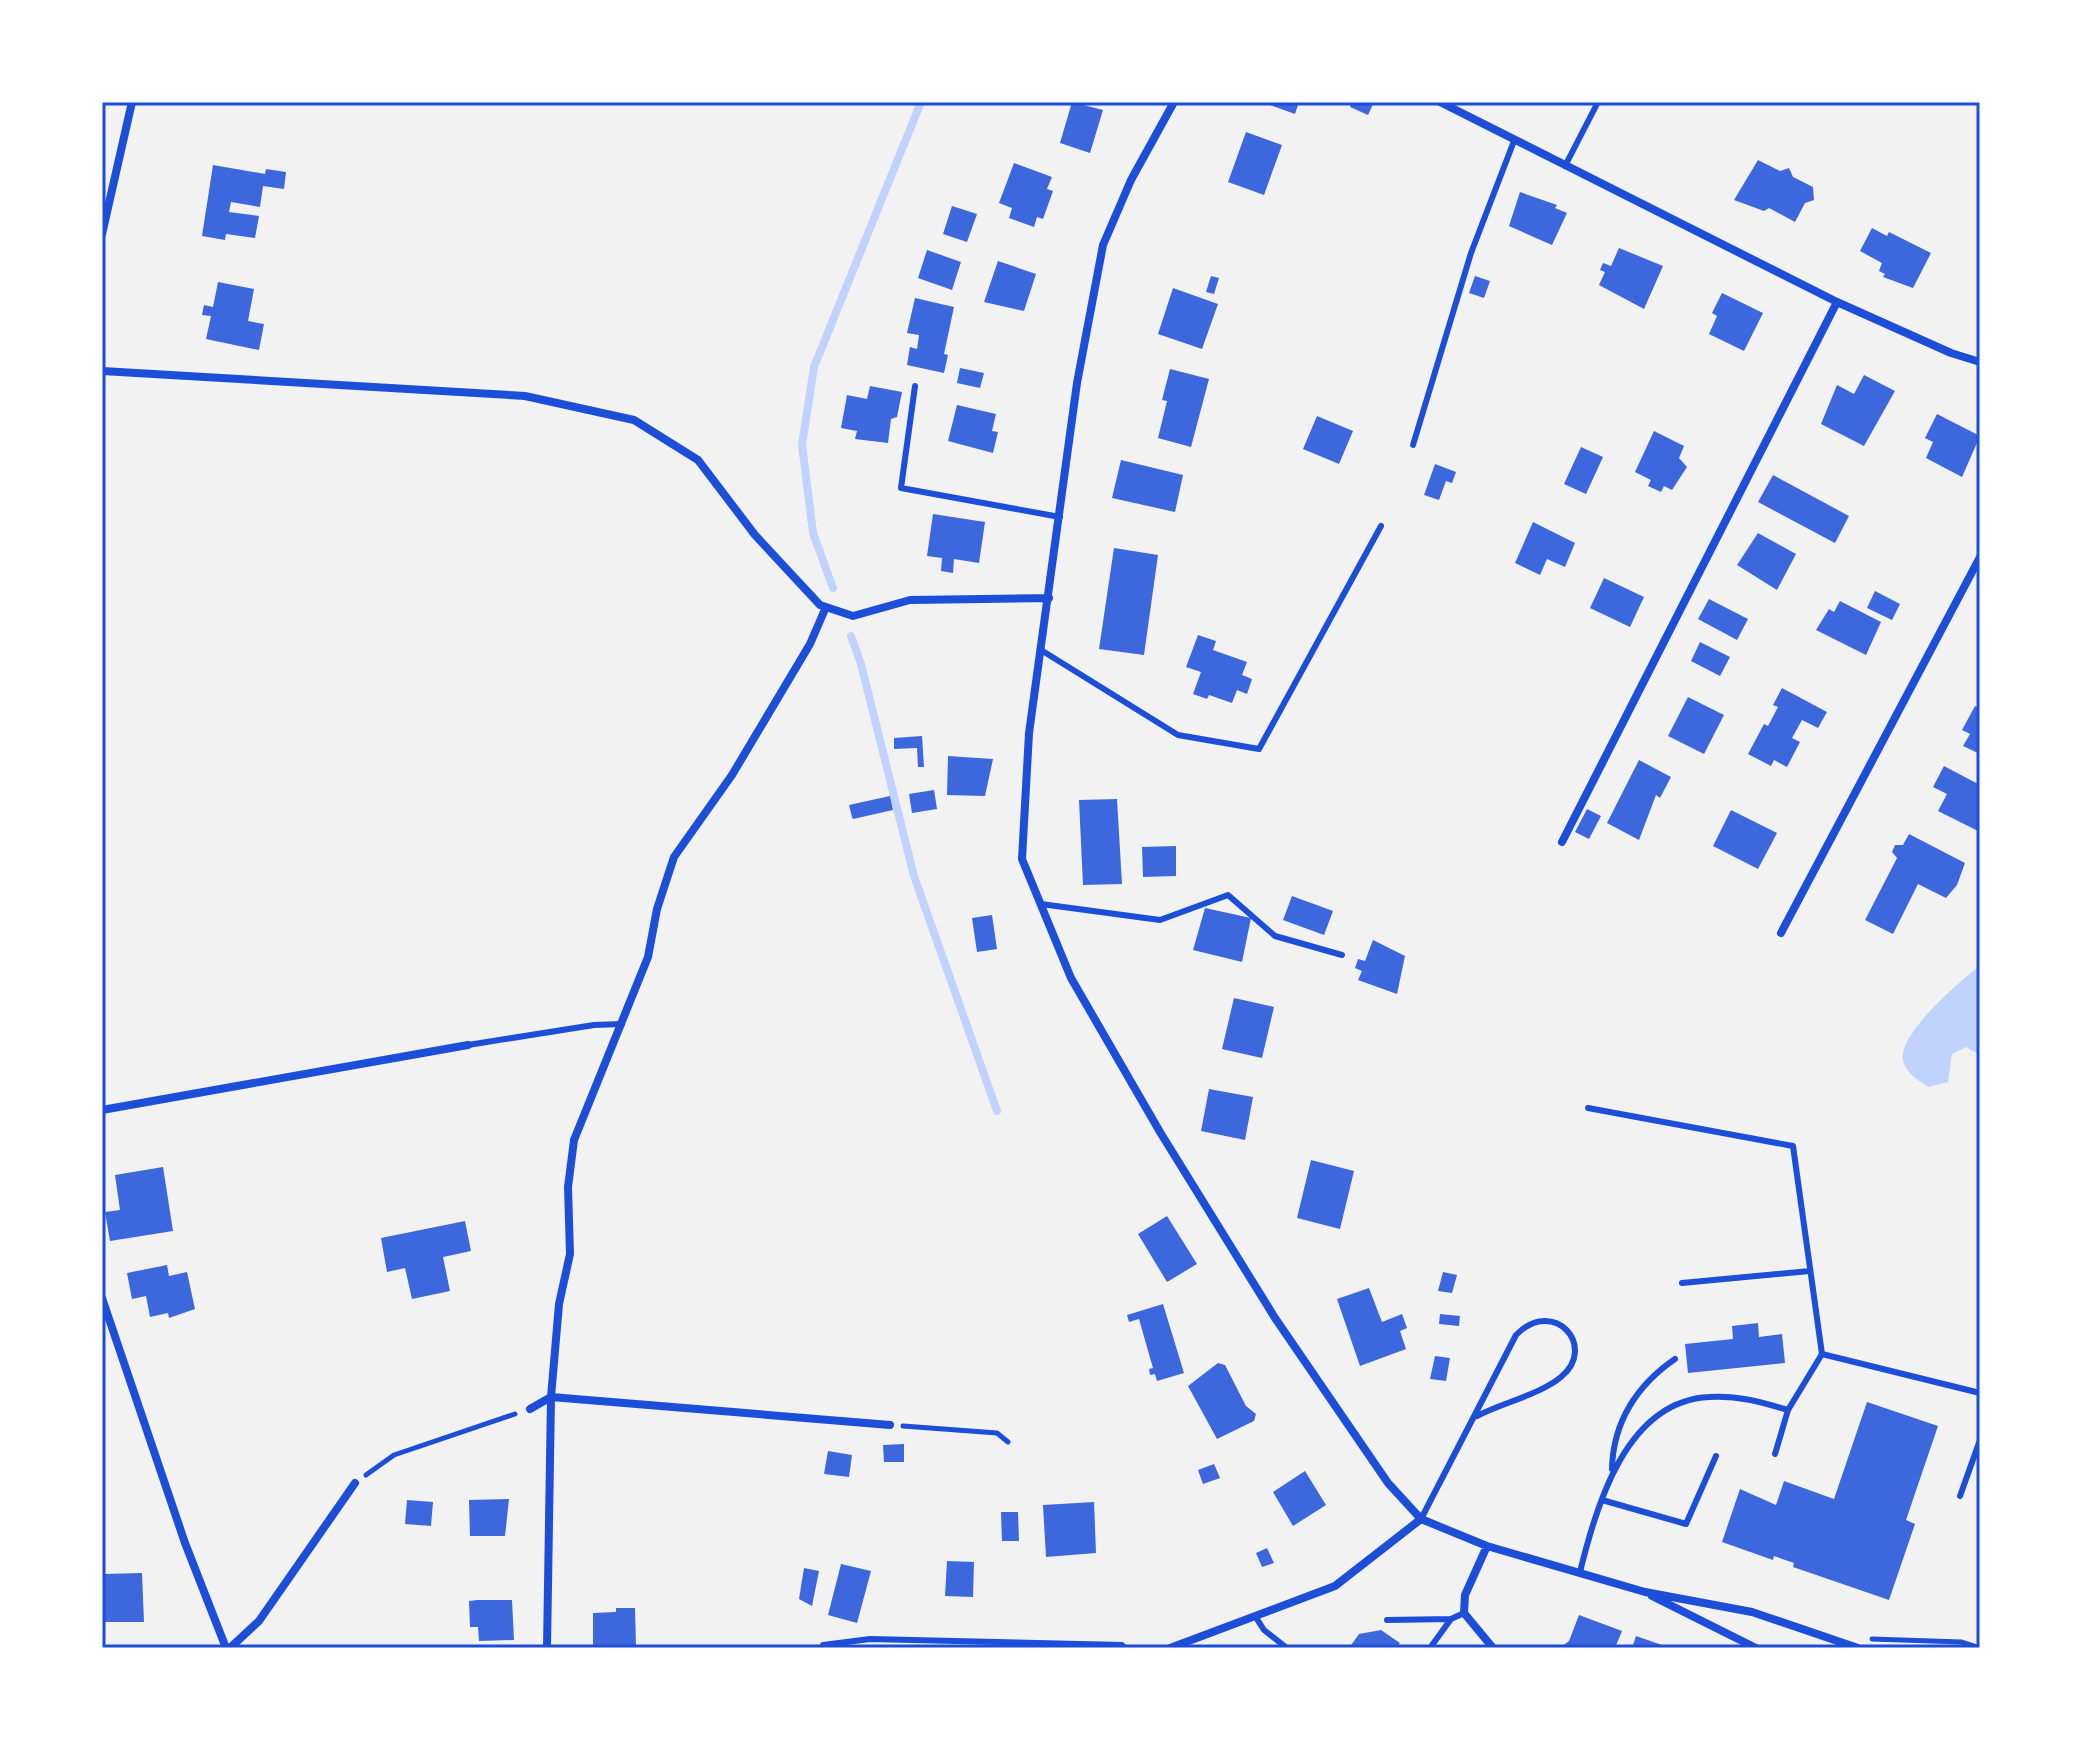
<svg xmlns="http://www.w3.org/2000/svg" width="2082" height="1750" font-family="'Exo 2',sans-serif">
	<rect width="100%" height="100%" fill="#f2f2f2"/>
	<path fill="#bfd3fe" d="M1980,965V1055L1966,1047L1952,1054L1948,1082L1928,1087C1917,1079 1906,1074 1903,1060C1898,1033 1960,982 1980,965Z"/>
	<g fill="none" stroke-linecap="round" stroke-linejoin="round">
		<path stroke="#bfd3fe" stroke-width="8" d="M833,588L813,533L802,445L814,367L921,102
			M851,636L861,664L914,876L997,1111"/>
	</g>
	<path fill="#3d67dc" d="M1072,102L1103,110L1090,153L1060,143Z
		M1262,102H1299L1295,114Z
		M1352,102H1374L1368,115L1350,107Z
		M1246,132L1282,145L1264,195L1228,182Z
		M1758,160L1780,171L1789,168L1793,177L1813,187L1814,200L1805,203L1795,222L1769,208L1764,211L1734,200Z
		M1014,163L1052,177L1047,189L1053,191L1043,219L1037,217L1034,227L1009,218L1012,208L999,203Z
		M213,165L265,174L266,169L286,172L284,189L263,186L260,207L231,202L229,212L259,216L255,238L226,234L225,240L202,236Z
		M1520,192L1557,205L1555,208L1567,213L1552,245L1509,226Z
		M952,206L977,214L967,242L943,234Z
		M1872,228L1887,236L1889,232L1931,253L1913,288L1883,277L1885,274L1879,271L1882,263L1860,251Z
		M1619,248L1663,266L1644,309L1599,285L1605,272L1600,270L1603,263L1611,266Z
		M927,250L961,262L952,290L918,278Z
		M998,261L1036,274L1024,311L984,302Z
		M1211,276L1219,278L1214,294L1206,292Z
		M1475,276L1490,281L1484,298L1469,293Z
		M218,282L254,289L248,321L264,324L259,350L206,339L211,316L202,315L204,305L213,307Z
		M1173,288L1218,304L1202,349L1158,334Z
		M1722,293L1763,313L1744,351L1709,334L1717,316L1712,313Z
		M915,298L954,307L944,354L948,355L944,373L907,365L910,347L917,349L919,335L907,333Z
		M960,368L984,373L980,388L957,383Z
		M1170,369L1209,379L1191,447L1158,438L1167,401L1162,400Z
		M1864,375L1895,391L1864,446L1821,424L1837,385L1854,394Z
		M870,386L902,392L897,417L891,419L888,443L855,439L857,431L841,428L847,395L867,399Z
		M957,405L996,414L992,431L998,432L993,453L948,441Z
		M1937,414L1980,436L1962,477L1926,458L1933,442L1925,438Z
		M1317,416L1353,431L1339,464L1303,449Z
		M1654,431L1684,446L1679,458L1687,467L1672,490L1664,486L1661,492L1648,486L1651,480L1635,472Z
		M1581,447L1603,457L1586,494L1564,484Z
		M1121,460L1183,475L1175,512L1112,498Z
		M1435,464L1456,472L1452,483L1446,481L1439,500L1424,495Z
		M1773,475L1849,516L1835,543L1758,502Z
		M933,514L985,522L979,563L954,559L953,573L941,571L942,558L927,556Z
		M1533,522L1575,543L1565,567L1547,559L1540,575L1515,563Z
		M1758,533L1796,554L1777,590L1737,565Z
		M1114,548L1158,555L1144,655L1099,649Z
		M1604,578L1644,597L1630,627L1590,608Z
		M1875,591L1900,604L1892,620L1867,608Z
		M1709,599L1748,619L1737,640L1698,619Z
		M1840,601L1881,622L1866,655L1816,630L1829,609L1834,612Z
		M1198,635L1216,641L1213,650L1247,662L1242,675L1252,679L1247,694L1237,690L1232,703L1209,695L1207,699L1193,694L1201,672L1186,667Z
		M1700,642L1730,657L1720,676L1691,661Z
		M1782,688L1827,712L1818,728L1802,720L1792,738L1800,742L1787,767L1774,760L1771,766L1748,754L1764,724L1768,726L1778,707L1773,705Z
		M1688,697L1724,715L1704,754L1668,736Z
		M1975,706L1980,708V754L1963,746L1970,734L1962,730Z
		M922,736L924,767H918L917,748L894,749V738Z
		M948,756L993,759L985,796L947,795Z
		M1639,760L1671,777L1660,798L1656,795L1639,840L1607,823Z
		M1944,766L1980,785L1978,831L1938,811L1947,794L1933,787Z
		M934,790L937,809L912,813L909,794Z
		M890,796L893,810L853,819L852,817L849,805Z
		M1117,799L1122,884L1083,885L1079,800Z
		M1587,809L1601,816L1589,839L1575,832Z
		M1731,810L1777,833L1758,869L1713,846Z
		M1909,834L1965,863L1957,885L1946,898L1918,884L1893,934L1865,920L1897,858L1892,852L1895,845H1903Z
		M1176,846V876L1143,877L1142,847Z
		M1292,896L1333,911L1324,935L1283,920Z
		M1205,908L1251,918L1242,962L1193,950Z
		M992,915L997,949L977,952L972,918Z
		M1373,940L1405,956L1397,994L1358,980L1362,971L1355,968L1358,959L1365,961Z
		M1234,998L1274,1007L1262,1058L1222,1049Z
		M1209,1089L1253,1097L1245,1140L1201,1131Z
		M1311,1160L1354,1171L1340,1229L1297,1218Z
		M163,1167L173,1231L110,1241L105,1212L120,1210L115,1175Z
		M1167,1216L1197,1264L1167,1282L1138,1234Z
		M465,1221L471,1251L443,1257L450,1291L412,1299L405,1268L387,1272L381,1238Z
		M167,1265L169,1276L187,1272L195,1309L169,1318L168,1313L150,1317L146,1296L132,1299L127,1273Z
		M1443,1272L1457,1275L1452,1293L1438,1291Z
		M1369,1288L1382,1322L1402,1314L1407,1328L1400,1331L1406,1349L1360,1366L1337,1299Z
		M1163,1304L1184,1373L1157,1381L1155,1374L1150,1375L1149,1369L1153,1368L1139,1319L1129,1322L1127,1315Z
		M1440,1314L1460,1316L1459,1326L1439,1324Z
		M1758,1323L1759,1337L1782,1334L1785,1363L1688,1373L1685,1344L1733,1339L1732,1326Z
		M1435,1356L1450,1358L1446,1381L1430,1379Z
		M1218,1363L1225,1365L1246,1406L1256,1414L1254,1421L1217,1439L1188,1386Z
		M1867,1402L1938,1426L1906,1520L1915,1524L1889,1600L1793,1567L1794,1563L1774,1556L1773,1560L1722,1542L1740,1489L1776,1505L1784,1481L1834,1499Z
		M904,1444V1462H884L883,1445Z
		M828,1451L852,1455L849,1477L824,1474Z
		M1214,1464L1220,1478L1203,1484L1198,1470Z
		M1305,1471L1326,1505L1293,1526L1273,1492Z
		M509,1499L505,1536H470L469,1500Z
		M407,1500L433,1502L431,1526L405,1524Z
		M1094,1502L1096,1553L1046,1557L1043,1505Z
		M1001,1512H1018L1019,1541H1002Z
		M1267,1548L1274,1563L1262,1567L1256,1553Z
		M947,1561L974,1562L973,1597L945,1596Z
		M841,1564L871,1571L857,1623L828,1615Z
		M804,1568L819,1571L812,1606L799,1599Z
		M142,1573L144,1622H102L104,1574Z
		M477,1600H512L514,1640L479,1641L478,1627H470L469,1601Z
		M616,1608H635L636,1648H593V1613L616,1612Z
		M1579,1615L1622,1631L1615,1648H1560L1569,1641Z
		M1381,1630L1400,1643L1396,1648H1349L1359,1634Z
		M1636,1636L1668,1647V1648H1632Z"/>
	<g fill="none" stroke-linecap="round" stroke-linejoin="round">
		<path stroke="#1d4ed8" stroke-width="5" d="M903,1426L997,1433L1008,1442
			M366,1475L394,1455L515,1414
			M1872,1639L1961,1642L1980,1648"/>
		<path stroke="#1d4ed8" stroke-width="6" d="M1565,166L1598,102
			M915,386L901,488L1060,517
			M1413,445L1471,253L1514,141
			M1041,650L1178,735L1259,749L1381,526
			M1041,904L1160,920L1228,895L1275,936L1342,955
			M468,1045L594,1025L622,1024
			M1588,1108L1793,1146L1822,1354
			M1682,1283L1810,1271
			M1775,1454L1788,1410
			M1612,1469C1613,1422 1637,1385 1675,1359
			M1960,1496L1980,1440
			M1602,1500L1686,1524L1716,1456
			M1421,1519L1516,1335C1554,1296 1598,1347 1561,1377C1541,1394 1502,1403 1477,1416
			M1580,1572C1596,1506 1626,1401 1709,1397C1737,1395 1761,1402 1788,1410L1822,1354L1980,1393
			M1255,1616L1264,1630L1287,1648
			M1387,1620L1451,1619L1464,1613
			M823,1645L870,1639L1122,1645L1125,1648
			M1430,1648L1451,1619"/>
		<path stroke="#1d4ed8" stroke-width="8" d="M1174,102L1131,180L1103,245L1077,383L1029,733L1022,859L1071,978L1160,1132L1275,1318L1388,1483L1421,1519L1487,1546L1645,1592L1752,1612L1858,1648
			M1440,102L1837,302L1951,353L1980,362
			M102,234L132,102
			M102,371L525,396L634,420L698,460L755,535L820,605L853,616L910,600L1049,598
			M1562,842L1837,302
			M1781,933L1980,557
			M102,1110L468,1045
			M102,1298L185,1543L226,1648
			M530,1409L551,1397L890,1425
			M1487,1546L1465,1595L1464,1613L1493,1648
			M1652,1596L1756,1648
			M230,1648L259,1621L355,1483
			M547,1648L551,1397L559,1304L570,1254L568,1187L574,1140L648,957L657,909L674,857L732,775L810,644L826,607
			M1170,1648L1335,1586L1421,1519"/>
	</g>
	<rect width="2082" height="1750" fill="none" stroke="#ffffff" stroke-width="208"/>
	<rect x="104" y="104" width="1874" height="1542" fill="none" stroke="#1d4ed8" stroke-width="3"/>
</svg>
